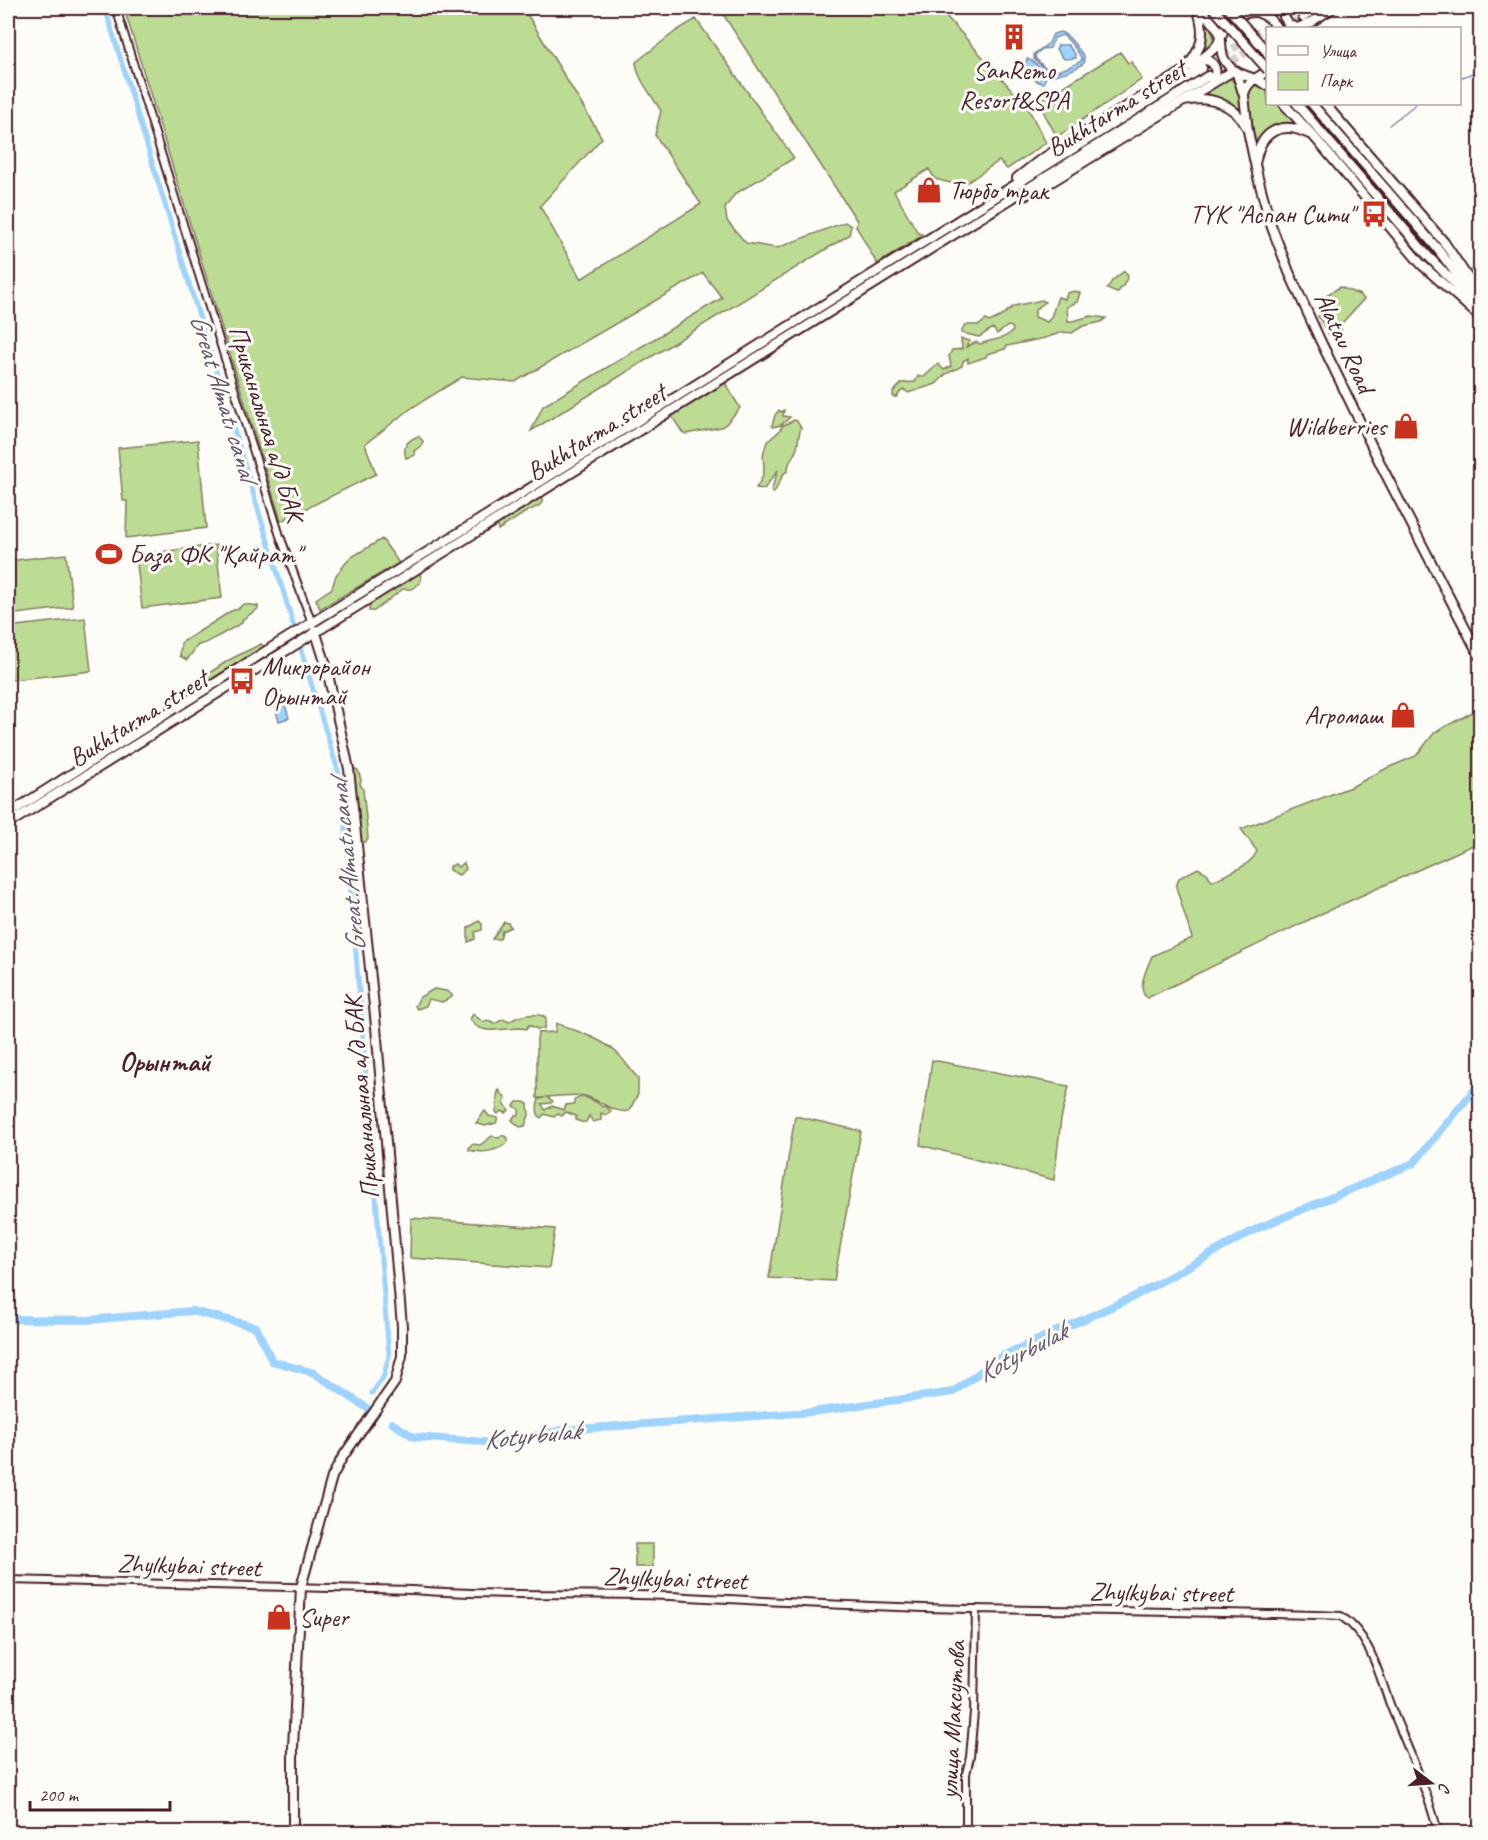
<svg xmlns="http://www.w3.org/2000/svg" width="1488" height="1840" font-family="Caveat,sans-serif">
	<rect width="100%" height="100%" fill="#fdfcf7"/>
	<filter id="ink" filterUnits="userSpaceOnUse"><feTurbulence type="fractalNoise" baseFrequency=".0167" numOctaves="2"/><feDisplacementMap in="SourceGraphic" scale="12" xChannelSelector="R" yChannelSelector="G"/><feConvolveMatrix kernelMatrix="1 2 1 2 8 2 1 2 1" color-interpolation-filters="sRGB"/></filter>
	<g filter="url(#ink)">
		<path fill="#bcdb93" stroke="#837d5f" stroke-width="1.5" d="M124,8H528L527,14L602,138L540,206L581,279L701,204L655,135L661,111C652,95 637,79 636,62L676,31L696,19L794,158L735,194L725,208L727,221L746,243L777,248L845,222L851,226L849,235L531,431L543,406L722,298L703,273L515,382L462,377L413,407L365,444L376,474L281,521Z
			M719,8H939L1028,108L1046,143L1007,169L999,161L962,186L935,179L929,169L894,191L918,233L923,235L877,264L856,226L857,221Z
			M1202,16C1210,26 1216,33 1212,46L1193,64Z
			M1120,52L1128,63L1131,62L1142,79L1057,137L1038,102Z
			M1227,79H1231L1238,87L1245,120L1235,110L1191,97Z
			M1259,84L1267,91L1268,104H1279L1298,126L1284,125L1256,149L1248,92L1252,85Z
			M982,209L983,212L912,255L911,254Z
			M1124,271L1128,276L1123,286L1117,293L1107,289L1112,281Z
			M1340,287L1360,295L1364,299L1341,324V332L1329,335L1318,316L1323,312L1325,304L1329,303L1326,299L1328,294Z
			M1075,291L1080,293L1077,302L1067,307L1068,321H1073L1091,316L1106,318L1101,322L1083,326L1072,333L1063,332L1045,338L1007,346L1005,349L987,354L986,357L968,363V358L963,361L962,366L946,374L936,384L908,393L905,390L901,391L897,397H893V392L902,383L915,382L918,376L924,377L938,364L944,370L951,366L949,356L952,350L962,349L961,339L970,341L966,347L976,342L980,344C992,339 1004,340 1013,331L1012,327L1008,326L997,334L993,328L979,337L961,333L965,325H979L986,320L989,322L1000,317L1014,306L1042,300L1045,302L1035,310V317L1047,322L1051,317L1058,297L1065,299L1067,293Z
			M845,295L847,297L521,500L518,499Z
			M724,381L740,408L726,424L721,427L686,434L682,432L671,415Z
			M779,410L781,412L784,410L783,416L790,417L781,425L773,427L772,426L775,415Z
			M794,420L797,421L801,428C798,435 799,441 797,448C795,456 787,461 788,471L784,473L774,493L771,491L778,470L764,489L756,488C772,466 757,462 767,443C771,436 780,434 782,426Z
			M418,436L423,441L422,445L414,451L415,455L406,458C402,446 407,441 418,436Z
			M198,440L206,528L126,538L127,501H123L118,448Z
			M539,497L543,501L539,506L526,512L498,530L497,525Z
			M512,503V506L413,567L411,566Z
			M382,539L399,563L320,609L316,599L332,588L336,575L350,558Z
			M216,545L222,598L142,608L136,555Z
			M66,554L73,607L8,615V561Z
			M402,571H405L270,656L268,654Z
			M416,574H420L421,578L420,583L412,589H403L374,611H369L370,604L376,597Z
			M243,604L258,606V609L243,619L242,623L206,643L198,645L187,660L180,656L181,643L231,611L238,609Z
			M85,618L91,671L11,680L8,627Z
			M261,644L265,647L262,651L185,700H180L176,695L229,660Z
			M266,655L267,658L8,821V817Z
			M1480,708V838L1473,845L1323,913L1147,998C1136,989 1147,968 1152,956L1192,938L1176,887L1179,878L1198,868L1207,873L1212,881C1226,874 1251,867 1257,851L1241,829L1353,786L1387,768L1416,756L1435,732Z
			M353,768L358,770L361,780L360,784L363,789L368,838L365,842H362L360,838L352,771Z
			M464,863L466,869L459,875L449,870V867L455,864L458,867Z
			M479,921L482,924V930L475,932V939L468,942V928Z
			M504,922L508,923L511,927L502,931L500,939H492Z
			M434,989L446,991L452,995V997L442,1002L429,999L426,1006L417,1009L415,1006L420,997Z
			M473,1014L483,1022L488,1021L495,1024L503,1019L509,1022C519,1015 532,1013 544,1016L546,1019L544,1029H537L529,1025L526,1029L521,1028C503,1028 480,1037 470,1019Z
			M556,1023C576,1031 600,1038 616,1052C624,1059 630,1070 638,1078V1094L629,1111C613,1114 600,1100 585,1096C577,1094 557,1096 547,1097L553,1101L551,1103L542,1104L545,1110L552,1106L564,1110L566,1105L574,1104V1100L583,1096L598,1103L602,1107L606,1106L611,1112L606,1115L601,1113V1120L593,1122L589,1116L586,1122H581L576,1120V1116L566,1112L562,1116L558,1114L554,1117L544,1114L541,1118C535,1113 537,1105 539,1099L545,1098H537V1039L538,1033L555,1032Z
			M932,1060L1069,1086L1061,1119L1054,1180L920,1145Z
			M499,1090L506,1099L504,1103L509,1110L506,1113L501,1111L498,1114L496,1112C498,1104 495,1096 499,1090Z
			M517,1102H524L528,1104L529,1115L525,1126L520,1127L512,1120L515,1115H519V1109L514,1106Z
			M485,1111L489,1116L498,1118L496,1123L485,1126L476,1123Z
			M795,1116L861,1131L834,1281L769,1278Z
			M502,1135L508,1138V1142C498,1151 483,1154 469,1150V1147L472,1144L480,1145L492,1136L499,1138Z
			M411,1218L555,1229L549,1268L410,1258Z
			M635,1544H653V1567H635Z"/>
		<path fill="#9ed3fd" stroke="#7c8ba9" stroke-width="1.5" fill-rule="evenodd" d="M1060,32C1069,34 1077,48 1084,56V63C1074,71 1062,73 1051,76L1034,59V54L1049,43L1053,34ZM1062,35C1067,37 1081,55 1082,60C1078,64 1059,71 1050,73L1036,59L1035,55L1042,49L1050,48L1054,38Z
			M1058,45H1068L1075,54L1076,58L1064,59L1056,49Z
			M1027,59L1034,62L1046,75L1044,83C1035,83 1027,73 1024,66Z
			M281,691L289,718L279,721L271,694Z"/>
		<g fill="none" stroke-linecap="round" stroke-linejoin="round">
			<path stroke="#7c8ba9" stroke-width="1.5" d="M1460,78L1480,70
				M1389,125L1416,104"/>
			<path stroke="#9ed3fd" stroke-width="5" d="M105,8L342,784L389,1356L383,1378L372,1393"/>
			<path stroke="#9ed3fd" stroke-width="8" d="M8,1319L87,1320L192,1311L256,1327L272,1361L314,1373L367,1408
				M392,1423L414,1437L496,1443L563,1430L812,1412L953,1392L1002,1356L1133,1297L1258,1228L1414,1163L1480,1083"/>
			<path stroke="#d9d0ce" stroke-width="8" stroke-dasharray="8 4" stroke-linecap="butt" d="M1284,28L1303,17
				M1202,68L1298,8
				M1211,74L1268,39"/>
			<g stroke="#4a1f2b" stroke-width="10">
				<path id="minor" d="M116,8L280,536L312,623
					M8,1580L413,1590C498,1597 584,1592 669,1596C772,1601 875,1608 977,1609C1099,1611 1220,1612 1341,1616C1371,1636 1379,1676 1391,1707C1408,1749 1427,1789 1438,1832
					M966,1832V1774L970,1757L974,1712L976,1609"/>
			</g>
			<g stroke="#4a1f2b" stroke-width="12">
				<path id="major" d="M1287,8L1284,17L1289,25L1298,28L1312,22
					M1298,8H1299
					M1201,10C1207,16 1215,23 1219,32C1224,45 1217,54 1230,67C1240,77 1256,76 1268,86
					M1259,13L1268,17L1277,28
					M1303,17L1317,8
					M1308,24L1333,8
					M1201,60C1215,59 1219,71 1212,82
					M1191,66C1200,60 1210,54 1217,45C1223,35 1223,24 1234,17C1248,8 1265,15 1280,8
					M1236,71L1244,96L1248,131L1258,178L1271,225L1289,272L1320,340L1383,469L1480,657
					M1244,94C1247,82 1257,77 1268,71
					M1184,101C1209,95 1234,104 1246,126
					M1284,104L1316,139L1421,264L1480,317
					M1297,104L1427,255L1480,309
					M1312,104L1436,247L1471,293
					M1325,104L1444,242L1480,296
					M1256,160C1261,131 1282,120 1309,134
					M1017,178L1040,160L1184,71C1202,49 1207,35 1197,8
					M1025,195L1048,184L1231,72L1236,71
					M8,814L274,646L476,522L1202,68
					M8,824L1208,76
					M293,1832V1747L301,1587L332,1477L342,1458L395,1382L402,1356V1326L375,1016L349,769L326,665L315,630"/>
			</g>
			<use href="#minor" stroke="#fdfcf7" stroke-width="6"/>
			<use href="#major" stroke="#fdfcf7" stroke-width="8"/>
			<g stroke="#4a1f2b" stroke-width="12" stroke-linecap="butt">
				<path id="major-bridge" d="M1213,8L1268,70
					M1228,8L1268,53"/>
			</g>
			<use href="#major-bridge" stroke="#fdfcf7" stroke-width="8"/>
		</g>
	</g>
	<defs>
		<g id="building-bare" transform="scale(2.07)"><path d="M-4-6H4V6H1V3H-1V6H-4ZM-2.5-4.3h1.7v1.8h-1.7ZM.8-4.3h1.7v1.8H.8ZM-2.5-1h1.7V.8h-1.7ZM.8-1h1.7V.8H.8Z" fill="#c8321e" stroke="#fdfcf7" stroke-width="2.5" paint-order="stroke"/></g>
		<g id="shop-bare" transform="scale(2.07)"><path d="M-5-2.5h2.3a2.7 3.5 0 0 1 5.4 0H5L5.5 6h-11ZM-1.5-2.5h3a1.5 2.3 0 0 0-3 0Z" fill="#c8321e" stroke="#fdfcf7" stroke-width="2.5" paint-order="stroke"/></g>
		<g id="bus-bare" transform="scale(2.07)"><path d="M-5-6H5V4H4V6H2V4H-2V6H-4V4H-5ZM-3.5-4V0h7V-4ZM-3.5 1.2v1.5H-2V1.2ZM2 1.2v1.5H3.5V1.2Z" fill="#c8321e" stroke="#fdfcf7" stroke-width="2.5" paint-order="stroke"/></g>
		<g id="stadium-bare" transform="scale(2.07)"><path d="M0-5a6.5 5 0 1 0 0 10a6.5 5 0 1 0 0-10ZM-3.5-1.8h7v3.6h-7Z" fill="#c8321e" stroke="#fdfcf7" stroke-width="2.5" paint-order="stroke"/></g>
	</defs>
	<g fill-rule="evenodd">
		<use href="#building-bare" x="1014" y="37"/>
		<use href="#shop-bare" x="929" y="190"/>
		<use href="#bus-bare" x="1374" y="214"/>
		<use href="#shop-bare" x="1406" y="426"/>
		<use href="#stadium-bare" x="109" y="554"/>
		<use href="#bus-bare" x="242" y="681"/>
		<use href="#shop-bare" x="1403" y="715"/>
		<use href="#shop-bare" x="279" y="1617"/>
	</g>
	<g text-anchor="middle" stroke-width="6" stroke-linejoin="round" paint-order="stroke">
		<g font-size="26" fill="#4a1f2b" stroke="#fdfcf7" text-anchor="start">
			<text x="1014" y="79" text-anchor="middle">SanRemo<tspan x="1014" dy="30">Resort&amp;SPA</tspan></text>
			<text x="949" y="199">Тюрбо трак</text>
			<text x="1354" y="223" text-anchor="end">ТҮК "Аспан Сити"</text>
			<text x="1386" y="435" text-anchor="end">Wildberries</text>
			<text x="129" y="563">База ФК "Қайрат"</text>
			<text x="262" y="675">Микрорайон<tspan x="262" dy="30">Орынтай</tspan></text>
			<text x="1383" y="724" text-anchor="end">Агромаш</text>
			<text x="299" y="1626">Super</text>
		</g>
		<g font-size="26" fill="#4a1f2b" stroke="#fdfcf7">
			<text transform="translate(1116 108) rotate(-32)" y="9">Bukhtarma street</text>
			<text transform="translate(1345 342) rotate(65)" y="9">Alatau Road</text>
			<text transform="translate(267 423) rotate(73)" y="9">Приканальная а/д БАК</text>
			<text transform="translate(596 432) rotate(-32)" y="9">Bukhtarma street</text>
			<text transform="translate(138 718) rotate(-32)" y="9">Bukhtarma street</text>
			<text transform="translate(361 1098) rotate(-95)" y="9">Приканальная а/д БАК</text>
			<text transform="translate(189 1565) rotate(2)" y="9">Zhylkybai street</text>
			<text transform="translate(675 1578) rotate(2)" y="9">Zhylkybai street</text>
			<text transform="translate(1161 1592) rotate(1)" y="9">Zhylkybai street</text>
			<text transform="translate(952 1720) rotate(-87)" y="9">улица Максутова</text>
		</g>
		<g font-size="27" font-style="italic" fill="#63556a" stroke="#fdfcf7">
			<text transform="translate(224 397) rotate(73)" y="9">Great Almatı canal</text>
			<text transform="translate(347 866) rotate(-96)" y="9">Great Almatı canal</text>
			<text transform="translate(1022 1352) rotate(-28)" y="9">Kotyrbulak</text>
			<text transform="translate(532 1435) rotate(-6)" y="9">Kotyrbulak</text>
		</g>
		<g font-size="27" font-weight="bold" fill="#4a1f2b" stroke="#fdfcf7">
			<text x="165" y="1071">Орынтай</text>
		</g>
	</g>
	<rect width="1488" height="1840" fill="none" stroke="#fdfcf7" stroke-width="30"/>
	<rect x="15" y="15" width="1458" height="1810" fill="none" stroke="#4a1f2b" stroke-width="2" filter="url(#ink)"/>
	<rect x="1266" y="27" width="195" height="78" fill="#fdfcf7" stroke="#b5a4a5" stroke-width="1.5"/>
	<rect x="1278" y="46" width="30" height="9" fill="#fdfcf7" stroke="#b5a4a5" stroke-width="1.5"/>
	<text x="1320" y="57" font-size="18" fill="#4a1f2b">Улица</text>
	<rect x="1278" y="72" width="30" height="18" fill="#bcdb93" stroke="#b5a4a5" stroke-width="1.5"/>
	<text x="1320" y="87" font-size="18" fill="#4a1f2b">Парк</text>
	<g transform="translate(1431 1783) rotate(107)" stroke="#fdfcf7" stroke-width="4.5" paint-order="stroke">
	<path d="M0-4.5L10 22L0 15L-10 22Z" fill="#4a1f2b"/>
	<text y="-9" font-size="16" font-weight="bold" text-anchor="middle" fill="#4a1f2b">С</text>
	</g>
	<path d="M30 1801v9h140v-9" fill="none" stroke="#4a1f2b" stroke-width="3"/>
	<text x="39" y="1801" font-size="18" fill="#4a1f2b" stroke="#fdfcf7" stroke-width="4.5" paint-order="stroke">200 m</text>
</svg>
